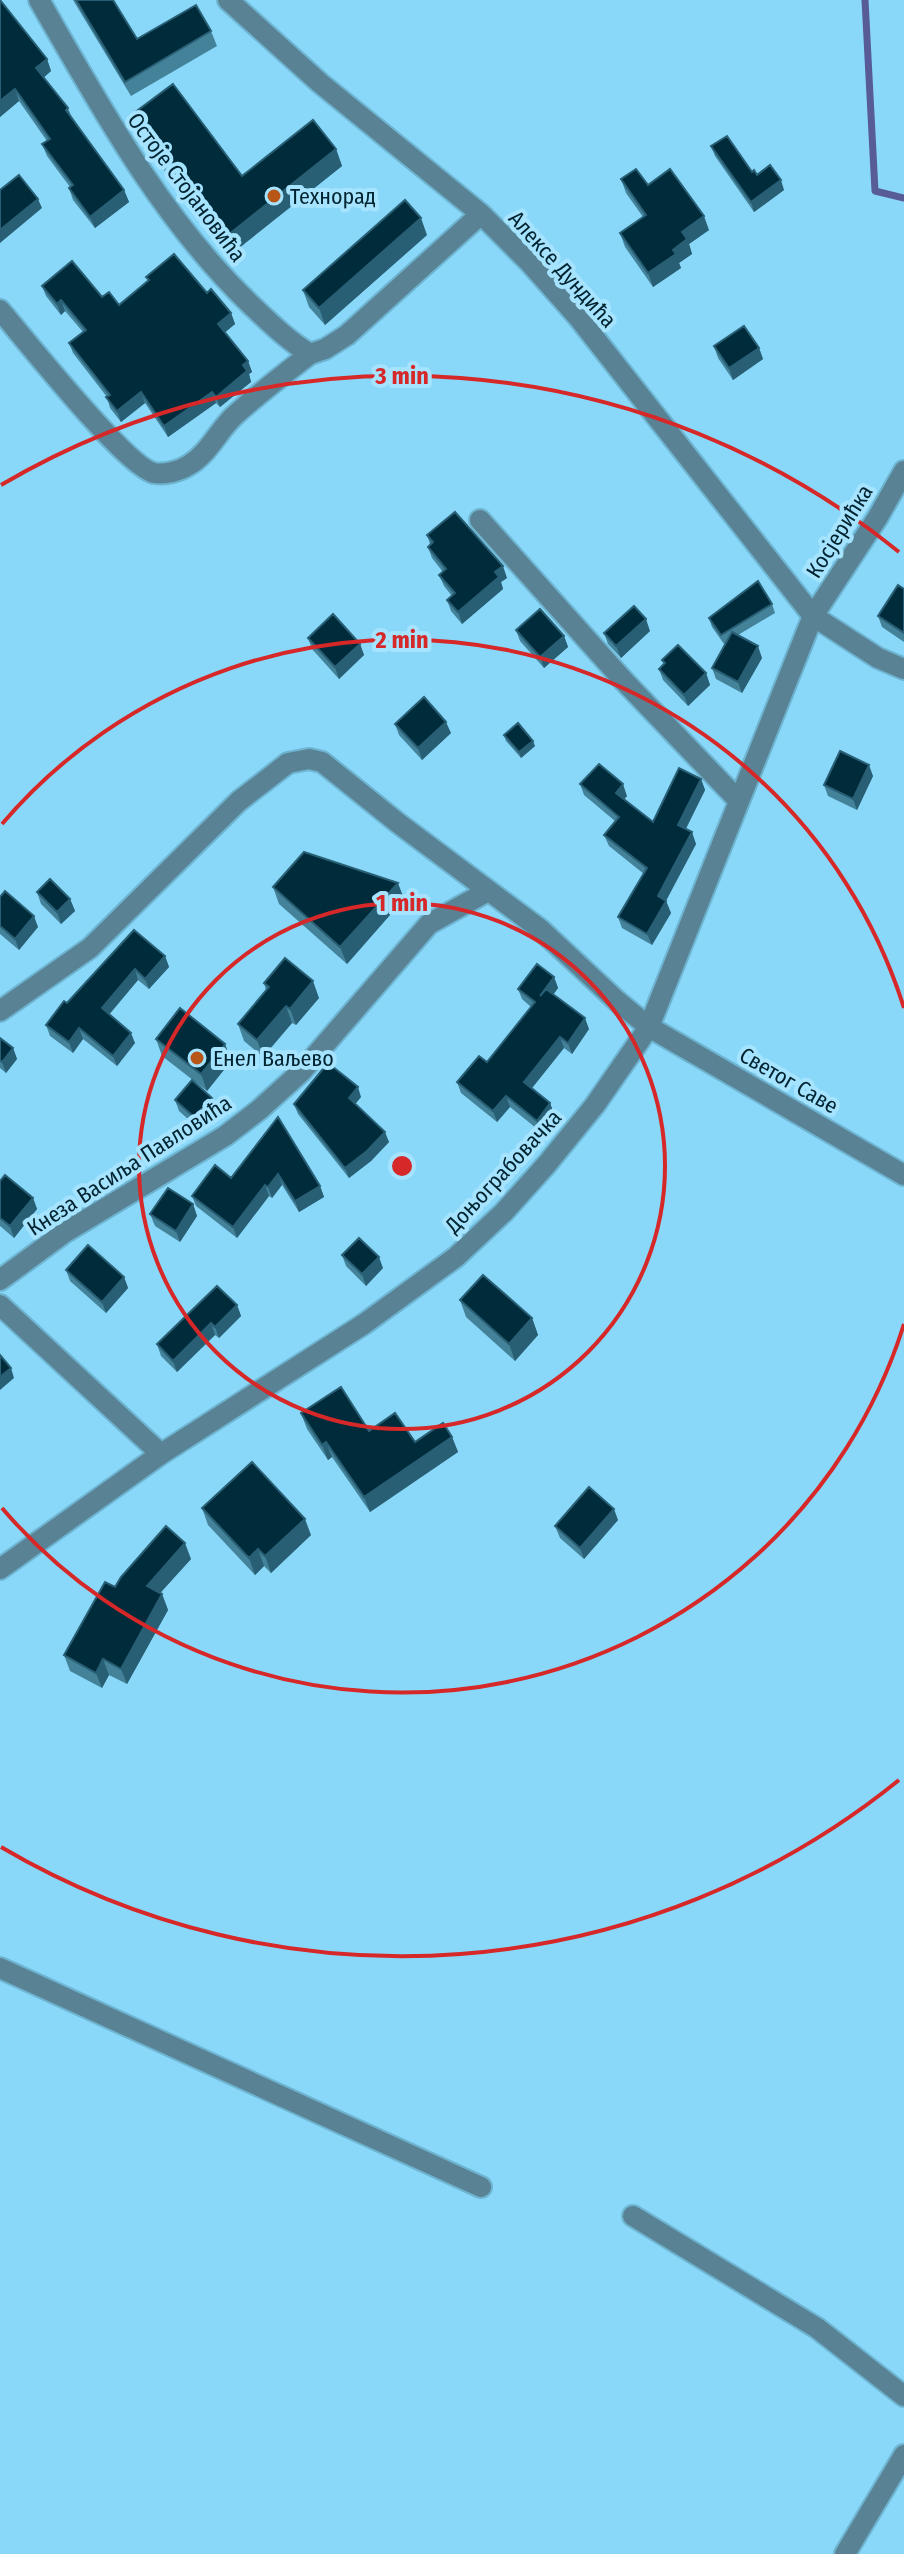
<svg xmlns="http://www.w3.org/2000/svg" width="904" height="2554" font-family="'Fira Sans Condensed',sans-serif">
	<rect width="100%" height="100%" fill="#89d8fa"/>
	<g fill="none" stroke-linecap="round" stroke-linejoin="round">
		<path stroke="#575b97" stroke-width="7" d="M865,0L875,191L904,198"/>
		<g stroke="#6eb4d1" stroke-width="24">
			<path id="minor" d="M39,0C100,106 160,217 249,303C268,321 287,340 310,354L325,349L347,335L481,214
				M228,0L320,83L481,214L530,263L578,317L813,616L878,658L904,669
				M0,310C25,339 125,466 154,473C165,475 180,471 189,465C209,453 218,431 234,416C258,394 284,374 310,354
				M480,520L624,681L739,801
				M0,1011L90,948L239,801L288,763L309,759L322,762L398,823L540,929L616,1000L649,1027L904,1175
				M0,1280L64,1233L225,1136L259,1110L302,1071L429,924L488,891
				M0,1305L161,1454
				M0,1569L161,1454L364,1324L456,1257L504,1212L547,1164L595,1105L649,1027L813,616L878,517L904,471
				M0,1968L481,2187
				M633,2216L817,2328L904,2396
				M845,2554L904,2455"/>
		</g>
		<use href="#minor" stroke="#598395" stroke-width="20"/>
	</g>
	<path fill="#44829a" d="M0,0L47,59L51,71L44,77L68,108L72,118L124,190L129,202L95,228L73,200L69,188L70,187L47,156L42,144L47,141L19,101L0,117Z
		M73,0H113L137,39L211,31L217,46L131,96Z
		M130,116L242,176L336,149L342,166L229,256L136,133Z
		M711,146L757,175L784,190L754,212L715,156Z
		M621,179L648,185L709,230L689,244L692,254L679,263L681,268L653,287L625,247L620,233L643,217L626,193Z
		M427,235L325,325L309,307L303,290Z
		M146,277L207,293L231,313L235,324L225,332L248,361L252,372L249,374L251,382L220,407L216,403L168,437L145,403L121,422L110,408L107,397L73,353L69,343L83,332L65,311L61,315L46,296L42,286L102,297L119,305L148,281Z
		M714,346L759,348L763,359L733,380L718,358Z
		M427,535L507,578L501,582L503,589L462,624L451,611L447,600L452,596L444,586L439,575L443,572L432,558L428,547L430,544Z
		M904,589V642L882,627L878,616Z
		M772,604L775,613L738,635L762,658L742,693L716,679L712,668L725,643L724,644L712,627L709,618Z
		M516,630L564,636L568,647L544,668L520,641Z
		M650,631L621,658L608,644L604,633Z
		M308,638L360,644L364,655L339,679L312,649Z
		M662,660L706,673L710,685L688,706L663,680L659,669L664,664Z
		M395,724L451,733L422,760L399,735Z
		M504,735L535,746L521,758L506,741Z
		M873,776L857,810L828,796L824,785Z
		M701,779L705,790L686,829L696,844L666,901L671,913L652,945L622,928L618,917L644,874L609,846L604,835L615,821L584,795L580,784L627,796L624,799L653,822Z
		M273,887L404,899L347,964L279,904Z
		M37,892L70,899L75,911L61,924L41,904Z
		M0,897L38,927L19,950L0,934Z
		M134,930L165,956L169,967L149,989L138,980L109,1015L135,1043L117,1066L83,1039L73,1053L50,1036L46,1025Z
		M554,977L558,988L553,995L589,1029L572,1054L564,1048L532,1088L550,1103L554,1114L541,1132L510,1107L497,1122L461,1093L457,1082L487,1062L531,1007L522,999L518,989Z
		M264,983L319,998L296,1025L292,1023L263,1057L244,1041L238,1024L266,990Z
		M0,1038L13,1048L17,1059L6,1073L0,1068Z
		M156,1039L225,1044L231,1061L207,1091L162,1056Z
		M361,1097L355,1104L389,1142L371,1161L349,1178L298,1114L294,1104Z
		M212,1098L216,1109L198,1128L179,1111L175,1100Z
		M278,1117L320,1186L324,1197L299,1212L282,1185L272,1198L269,1196L237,1238L196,1206L192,1196L231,1178Z
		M0,1181L33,1198L37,1209L14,1238L0,1226Z
		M193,1204L197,1216L180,1242L155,1226L150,1214Z
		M342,1255L383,1268L366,1286L346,1266Z
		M66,1270L124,1277L128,1288L106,1313L70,1281Z
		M460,1300L532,1318L538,1335L515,1361L466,1317Z
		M237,1305L241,1316L219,1338L215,1335L177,1372L161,1356L157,1344Z
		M301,1413L415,1442L452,1437L458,1452L370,1512L332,1457L328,1460L307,1429Z
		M202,1508L311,1535L271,1573L264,1566L255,1575L208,1525Z
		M618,1520L584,1559L560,1538L555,1526Z
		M191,1559L160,1593L162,1594L168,1610L127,1684L109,1675L102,1688L70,1671L64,1655L115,1587Z"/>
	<path fill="#295f74" d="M47,59L51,71L41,80L36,68Z
		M15,89L19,101L0,117V101Z
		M336,149L342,166L229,256L223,239Z
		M781,180L784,190L754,212L751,202Z
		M124,190L129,202L95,228L90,217Z
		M38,199L42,208L0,243V230Z
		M704,216L709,230L689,244L692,254L679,263L681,268L653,287L648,273L673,250L682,232Z
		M421,218L427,235L325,325L319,308Z
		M61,300L65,311L61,315L57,304Z
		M231,313L235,324L222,335L218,324Z
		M759,348L763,359L733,380L729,368Z
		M248,361L252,372L249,374L251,382L220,407L216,397L243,365Z
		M141,392L145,403L121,422L117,411Z
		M212,392L216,403L168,437L164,426Z
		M503,566L507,578L501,582L503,589L462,624L458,612L495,572Z
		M646,619L650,631L621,658L616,646Z
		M564,636L568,647L544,668L540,657Z
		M360,644L364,655L339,679L335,667Z
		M758,646L762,658L742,693L738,682Z
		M706,673L710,685L688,706L684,695Z
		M446,722L451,733L422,760L418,748Z
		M533,741L535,746L521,758L519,752Z
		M869,765L873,776L857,810L853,799Z
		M701,779L705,790L682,836L678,825Z
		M623,784L627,796L620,804L616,793Z
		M692,832L696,844L662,908L658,896Z
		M398,883L404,899L347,964L340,947Z
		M70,899L75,911L61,924L57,912Z
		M666,901L671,913L652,945L647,934Z
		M34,916L38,927L19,950L15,939Z
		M165,956L169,967L149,989L145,979Z
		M135,969L138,980L105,1019L102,1008Z
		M554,977L558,988L544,1007L540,996Z
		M313,981L319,998L296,1025L290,1009Z
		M286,1006L292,1023L263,1057L257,1040Z
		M585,1018L589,1029L572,1054L568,1043Z
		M79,1028L83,1039L73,1053L69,1042Z
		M131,1033L135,1043L117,1066L113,1056Z
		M560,1037L564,1048L528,1093L524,1082Z
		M225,1044L231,1061L207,1091L201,1074Z
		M13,1048L17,1059L6,1073L2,1062Z
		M358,1087L361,1097L352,1108L349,1098Z
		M506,1096L510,1107L497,1122L493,1111Z
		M212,1098L216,1109L198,1128L194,1117Z
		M550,1103L554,1114L541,1132L537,1121Z
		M385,1132L389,1142L371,1161L349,1178L345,1168Z
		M278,1174L282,1185L272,1198L268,1187Z
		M265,1185L269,1196L237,1238L233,1227Z
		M320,1186L324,1197L299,1212L295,1201Z
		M33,1198L37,1209L14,1238L10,1226Z
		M193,1204L197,1216L180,1242L176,1231Z
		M379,1257L383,1268L366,1286L362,1274Z
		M124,1277L128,1288L106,1313L102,1302Z
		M237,1305L241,1316L219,1338L215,1327Z
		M532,1318L538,1335L515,1361L509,1344Z
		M211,1323L215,1335L177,1372L173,1361Z
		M11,1368L14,1378L0,1390V1377Z
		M452,1437L458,1452L370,1512L364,1497Z
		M326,1442L332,1457L328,1460L322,1445Z
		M614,1509L618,1520L584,1559L580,1548Z
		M305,1519L311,1535L271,1573L265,1556Z
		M185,1543L191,1559L153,1601L147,1586Z
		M258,1549L264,1566L255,1575L249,1558Z
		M162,1594L168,1610L127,1684L121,1669Z
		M103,1659L109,1675L102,1688L96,1673Z"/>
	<path fill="#002b3b" stroke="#295f74" stroke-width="2" d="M0,0L47,59L36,68L68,108L66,110L124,190L90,217L69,188L73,185L42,144L50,139L15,89L0,101Z
		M76,0H113L137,39L196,5L211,31L125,82Z
		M173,84L242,176L313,120L336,149L223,239L130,116Z
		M727,136L752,172L754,170L757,175L770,165L781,180L751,202L711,146Z
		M636,169L648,185L670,169L704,216L682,232L687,239L673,250L676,254L648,273L620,233L646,215L621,179Z
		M19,175L38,199L0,230V190Z
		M405,200L421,218L319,308L303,290Z
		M174,254L207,293L211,289L231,313L218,324L248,361L243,365L247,371L216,397L212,392L164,426L141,392L117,411L106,397L110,395L69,343L86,330L61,300L57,304L42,286L72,261L102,297L109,292L119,305L149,280L146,277Z
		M744,326L759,348L729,368L714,346Z
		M455,512L503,566L495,572L499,577L458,612L447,600L455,593L439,575L446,569L428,547L433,542L427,535Z
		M758,581L772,604L721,635L709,618Z
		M898,585L904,589V633L878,616Z
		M634,606L646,619L616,646L604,633Z
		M540,609L564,636L540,657L516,630Z
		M333,614L360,644L335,667L308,638Z
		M732,632L758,646L738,682L712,668Z
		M678,645L706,673L684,695L659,669L665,663L662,660Z
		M424,697L446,722L418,748L395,724Z
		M518,723L533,741L519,752L504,735Z
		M840,751L869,765L853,799L824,785Z
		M599,764L623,784L616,793L653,822L679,768L701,779L678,825L692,832L658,896L666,901L647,934L618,917L647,868L604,835L619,817L580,784Z
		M304,852L398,883L340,947L273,887Z
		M50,879L70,899L57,912L37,892Z
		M5,891L34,916L15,939L0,926V897Z
		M134,930L165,956L145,979L135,969L102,1008L131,1033L113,1056L79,1028L69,1042L46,1025L64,1001L67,1003Z
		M285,958L313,981L290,1009L286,1006L257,1040L238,1024L269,987L264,983Z
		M537,964L554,977L540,996L546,989L585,1018L568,1043L560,1037L524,1082L550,1103L537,1121L506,1096L493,1111L457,1082L479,1056L487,1062L535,1002L518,989Z
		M180,1008L225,1044L201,1074L156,1039Z
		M0,1038L13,1048L2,1062L0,1060Z
		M328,1063L358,1087L349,1098L385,1132L367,1151L345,1168L294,1104Z
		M192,1080L212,1098L194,1117L175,1100Z
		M278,1117L320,1186L295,1201L278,1174L268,1187L265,1185L233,1227L192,1196L215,1165L231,1178Z
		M5,1175L33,1198L10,1226L0,1218V1181Z
		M168,1188L193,1204L176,1231L150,1214Z
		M359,1238L379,1257L362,1274L342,1255Z
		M88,1245L124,1277L102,1302L66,1270Z
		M483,1275L532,1318L509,1344L460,1300Z
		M217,1286L237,1305L215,1327L211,1323L173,1361L157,1344Z
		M0,1355L11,1368L0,1377Z
		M341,1387L369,1431L395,1413L415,1442L443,1423L452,1437L364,1497L326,1442L322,1445L301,1413Z
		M252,1462L305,1519L265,1556L258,1549L249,1558L202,1508Z
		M589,1487L614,1509L580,1548L555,1526Z
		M166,1526L185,1543L147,1586L162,1594L121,1669L103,1659L96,1673L64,1655L105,1582L115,1587L121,1577Z"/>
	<g fill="none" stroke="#d62828" stroke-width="4">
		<circle cx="402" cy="1166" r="263"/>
		<path d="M904 1324A526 526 0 0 1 2 1508M2 824A526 526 0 0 1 904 1008"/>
		<path d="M899 1780A790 790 0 0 1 1 1847M1 485A790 790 0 0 1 899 552"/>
	</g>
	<g fill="#b85618" stroke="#a5e3fe" stroke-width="3">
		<circle cx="274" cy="196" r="8"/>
		<circle cx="197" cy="1058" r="8"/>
	</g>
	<g text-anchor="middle" stroke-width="8" stroke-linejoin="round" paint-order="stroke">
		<g font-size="22" fill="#00232f" stroke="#a5e3fe">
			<text transform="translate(187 187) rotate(53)" y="8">Остоје Стојановића</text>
			<text transform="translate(563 269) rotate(48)" y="8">Алексе Дундића</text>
			<text transform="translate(839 531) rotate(-58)" y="8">Косјерићка</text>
			<text transform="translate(789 1080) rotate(30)" y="8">Светог Саве</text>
			<text transform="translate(129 1165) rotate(-33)" y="8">Кнеза Васиља Павловића</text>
			<text transform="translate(503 1171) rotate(-47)" y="8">Доњограбовачка</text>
		</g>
		<g font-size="22" fill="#00232f" stroke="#a5e3fe" text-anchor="start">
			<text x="290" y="204">Технорад</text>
			<text x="213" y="1066">Енел Ваљево</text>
		</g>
	</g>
	<circle cx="402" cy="1166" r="12" fill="#d62828" stroke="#a5e3fe" stroke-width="4"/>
	<g font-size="24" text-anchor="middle" font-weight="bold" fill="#d62828" stroke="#a5e3fe" stroke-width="8" stroke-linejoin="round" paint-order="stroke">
		<text x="402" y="384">3 min</text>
		<text x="402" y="648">2 min</text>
		<text x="402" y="911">1 min</text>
	</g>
</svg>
